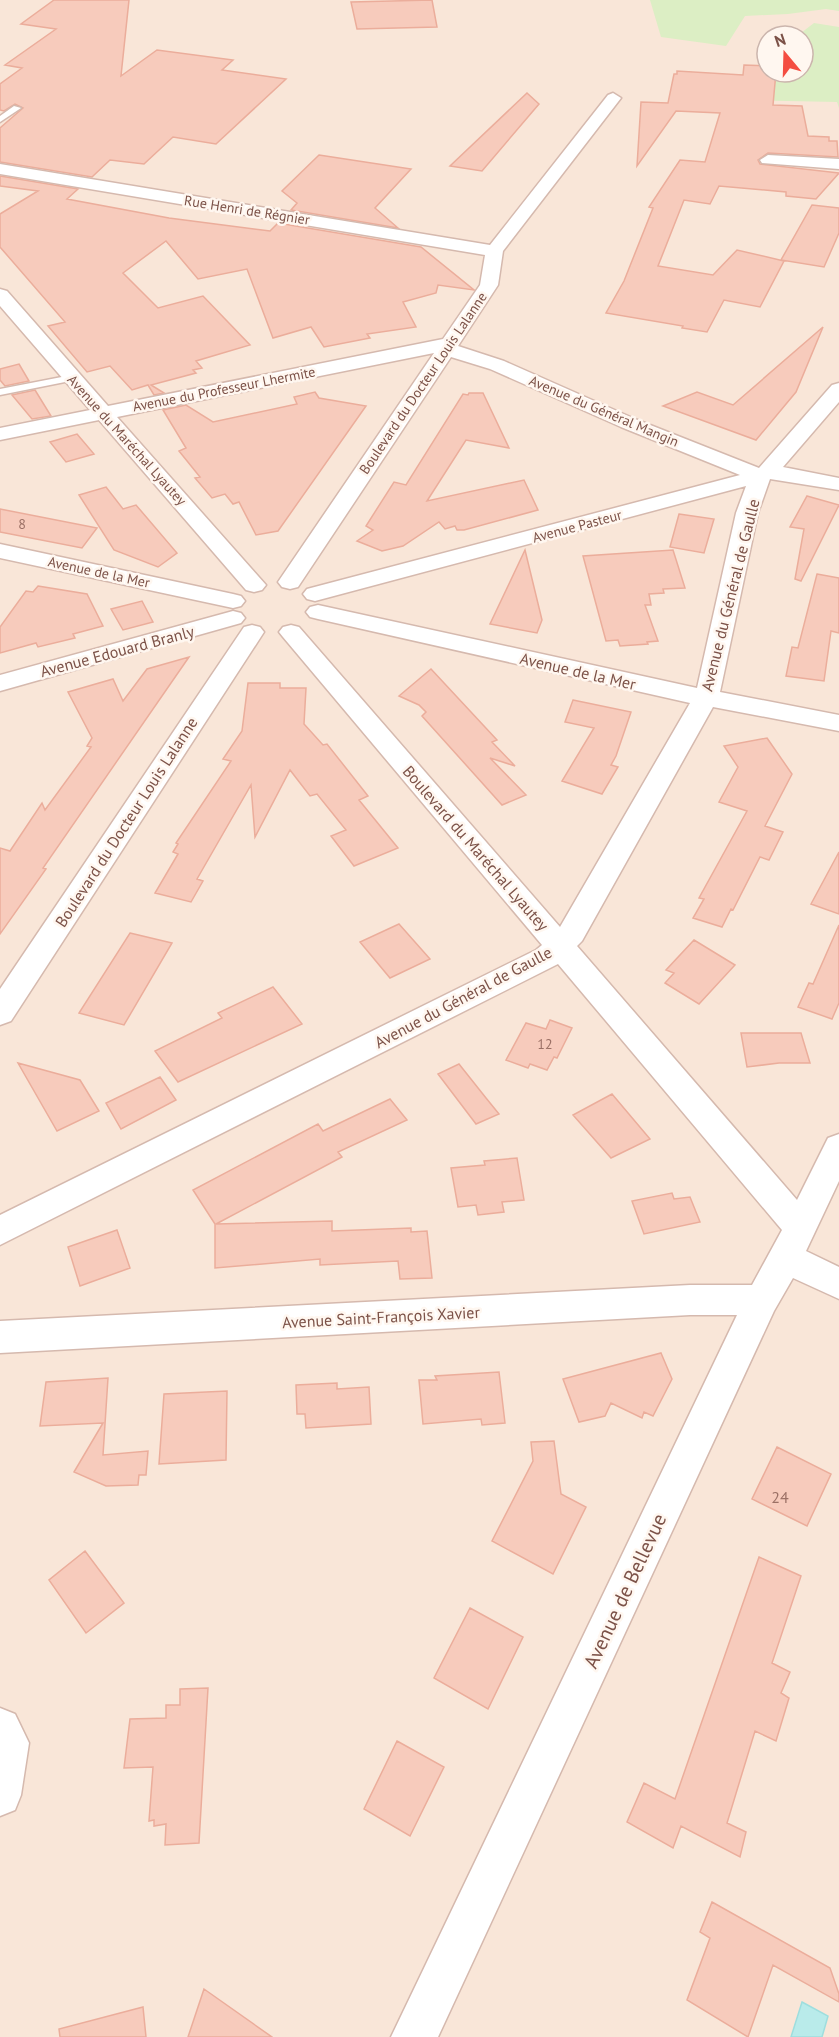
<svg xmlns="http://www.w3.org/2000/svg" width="839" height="2037" font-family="'PT Sans',sans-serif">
	<rect width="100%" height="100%" fill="#fef2e8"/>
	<path fill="#f9e6d8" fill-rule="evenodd" d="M0,0H839V2037H0ZM767,36H803V72H767Z"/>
	<path fill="#dceec4" d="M650,0H839V11L826,9L788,14L745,16L726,46L661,37Z
		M814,23L839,27V108L837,102L733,100L738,74L786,75L787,72H803V36H797Z"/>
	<path fill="#b9ebea" stroke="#9edede" stroke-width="1.5" d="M802,2002L828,2016L822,2037H791Z"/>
	<path fill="#f7cbbc" stroke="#ebad9b" stroke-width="1.5" d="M54,0H129L121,76L157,50L233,60L222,70L286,79L216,144L173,137L144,164L110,160L92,177L0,162V128L23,108L15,104L4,111L0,110V84L22,68L5,65L56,29L21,24Z
		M432,0L437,27L357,29L351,2Z
		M744,65L767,66V72H776L773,105L802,106L808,136L829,137V141H837L838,157L768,153L758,160L760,164L839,173L816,199L786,196V192L719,186L710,204L684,200L658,266L713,275L737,250L784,261L760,307L724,300L707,332L682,328L683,326L606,313L624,281L653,208L649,207L680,160L705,162L720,113L676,111L637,166L641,102L668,103L674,74H677V71L743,75Z
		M527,93L539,104L482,171L450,166Z
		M319,155L411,169L375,208L398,228L291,210L297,203L282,191Z
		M0,176L78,189L67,199L169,218L270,231L278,223L421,247L474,290L438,285L436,293L403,302L416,327L367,334L370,338L324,347L311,327L273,338L247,269L198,279L166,241L123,273L158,308L203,296L250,345L196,361L202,368L193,370L196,373L151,385L164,393L154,395L148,385L132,390L110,366L87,372L48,326L65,322L0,247V214L38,191L0,186Z
		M812,205L839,208V233L824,267L781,260Z
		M823,327L796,392L756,440L663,406L697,392L733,405Z
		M19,364L29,381L5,386L0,380V369Z
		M35,390L51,416L32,419L12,395Z
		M315,392L319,398L366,406L278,531L256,535L239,502L233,504L225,494L212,498L195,478L200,477L179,451L186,448L163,410L186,405L213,422L297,404L294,397Z
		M469,393H483L509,448L466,440L427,501L524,480L538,510L464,530H457L455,526L445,529L439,522L403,546L382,551L357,541L373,530L366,526L394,482L406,485L463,394L468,395Z
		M77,434L94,454L66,462L50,442Z
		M106,487L123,509L136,505L177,553L158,567L114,550L79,495Z
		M807,496L839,505L801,581L795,579L804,529L790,527Z
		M0,509L97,528L82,548L0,532Z
		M679,514L714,519L704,553L670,547Z
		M525,550L542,620L537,633L490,624Z
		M673,550L685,588L663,589L664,593L649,594L651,605H645L658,641L647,642L648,644L620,646L618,640L606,641L583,556Z
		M817,574L839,578V633L831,631L824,681L786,676L792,647L798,648Z
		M38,586L87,594L103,626L73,634L75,638L38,647L36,643L0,653V627L26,591L33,592Z
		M142,601L153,622L123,630L111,609Z
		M189,657L43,868L46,869L0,934V848L10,851L42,803L45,810L91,747L87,746L92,738L68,692L113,679L123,701L147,669Z
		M431,669L497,740L492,742L515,766L490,758L526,795L502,805L422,716L426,712L419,705L399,696Z
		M248,683H280V688H306L304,724L323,745L327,744L368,796L359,800L398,848L354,866L331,836L346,830L317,794L310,796L290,770L255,837L251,785L197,879L203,881L191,902L155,893L178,854L173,852L178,844L176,843L231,761L223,759L242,731Z
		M573,700L631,712L616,756L611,765L618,767L602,794L562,781L594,728L565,722Z
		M767,738L792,774L765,826L783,832L769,860L760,857L733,910L731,909L722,927L693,918L704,899L699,898L747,811L719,802L738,767L724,746Z
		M839,852V914L811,904Z
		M399,924L430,959L390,978L360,942Z
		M839,925V1003L832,1019L798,1007L809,983L813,984Z
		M130,933L172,943L124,1025L79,1013Z
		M694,940L735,965L699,1004L665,983L674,973L666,970Z
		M273,987L302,1024L178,1082L155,1051L222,1018L218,1013Z
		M550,1020L572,1028L557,1058L554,1057L547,1070L530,1064L528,1068L506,1060L526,1023L546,1029Z
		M741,1033H801L810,1063H779L747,1067Z
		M18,1063L80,1080L99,1111L57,1131Z
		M459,1064L486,1098L499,1114L476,1124L438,1074Z
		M160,1077L176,1100L121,1129L106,1103Z
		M612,1094L650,1139L611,1158L573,1115Z
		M390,1099L407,1120L338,1152L342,1157L216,1224L332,1221V1231L411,1228V1232L427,1231L432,1278L400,1279L398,1261L320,1265V1259L215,1268V1224L193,1190L318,1124L323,1131Z
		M517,1158L524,1200L502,1202L504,1212L478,1215L476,1205L458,1207L451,1168L485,1165L484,1161Z
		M672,1193L674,1199L690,1197L700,1222L644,1234L632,1201Z
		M117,1230L130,1268L80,1286L68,1247Z
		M661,1353L672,1379L653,1416L644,1412L642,1418L611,1403L605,1416L579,1422L563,1379Z
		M499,1372L505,1423L482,1425L481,1419L423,1424L419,1380H437L435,1376Z
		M108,1378L103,1455L148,1451L146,1475H139L138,1485L106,1486L74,1472L103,1423L40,1426L46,1382Z
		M337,1383V1389L369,1387L371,1424L306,1428L305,1414H297L296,1385Z
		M227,1391L226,1460L159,1464L164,1394Z
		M554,1441L561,1494L586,1507L553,1574L492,1541L533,1461L531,1442Z
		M777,1447L831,1474L807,1526L752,1499Z
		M85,1551L124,1603L86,1633L49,1580Z
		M759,1557L801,1576L772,1663L790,1672L781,1693L789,1698L776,1741L755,1731L727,1823L746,1832L740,1857L681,1826L673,1848L627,1822L644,1783L675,1799Z
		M470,1608L523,1637L488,1709L434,1678Z
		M208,1688L199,1843L165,1845L166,1824L154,1826V1820L149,1821L153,1767L124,1768L130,1719L166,1718V1705H180V1689Z
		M397,1741L444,1767L410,1836L364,1809Z
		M712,1902L830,1968L839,1994V2002L773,1965L748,2037L687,2000L710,1938L700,1932Z
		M204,1989L272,2037H188Z
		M143,2007L146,2037H60L59,2029Z"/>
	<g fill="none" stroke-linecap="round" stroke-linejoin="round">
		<g stroke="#d5b9ae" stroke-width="3">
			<path id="service" d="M14,106L21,108L0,122V116Z
				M72,375L75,376V380L0,395V389Z"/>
		</g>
		<g stroke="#d5b9ae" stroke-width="3">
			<path id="minor" d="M613,93L621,98L503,251L498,285L458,346L504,361L635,419L759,468L832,385L839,383V402L783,467L839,478V490L770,479L758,513L720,692L839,715V731L713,707L582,941L577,946L797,1200L828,1138L839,1134V1181L806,1251L839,1267V1299L793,1278L774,1311L438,2037H391L737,1315H690L0,1353V1321L690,1285H752L782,1230L558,964L0,1245V1215L536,950L542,945L283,637L279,632L283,627L291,625L299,627L560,927L690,703L318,619L310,617L306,612L310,607L318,605L697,688L736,513L746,486L315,601L307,599L303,594L307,589L740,475L621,427L490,369L451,357L298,587L290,589L282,587L278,582L434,353L117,417L266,585L262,590L254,592L246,590L99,420L0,440V428L90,410L0,306V289L7,291L108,406L443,339L480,285L485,255L0,174V164L490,245L608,95Z
				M768,155L839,159V169L762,163L760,160Z
				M0,544L233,594L241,596L245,601L241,606L233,608L0,558Z
				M233,611L241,613L245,618L241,623L0,691V675Z
				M252,625L260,627L264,632L11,1021L0,1025V989L244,627Z
				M0,1708L15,1714L29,1743L21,1795L15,1810L0,1816Z"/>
		</g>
		<use href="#service" fill="#fff" fill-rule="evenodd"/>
		<use href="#minor" fill="#fff" fill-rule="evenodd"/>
	</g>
	<g text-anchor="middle" stroke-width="5" stroke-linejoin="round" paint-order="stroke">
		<g font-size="14" fill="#7c5248" stroke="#fff7f0">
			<text transform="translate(247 210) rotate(9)" y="5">Rue Henri de Régnier</text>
			<text transform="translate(423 383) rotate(-56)" y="5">Boulevard du Docteur Louis Lalanne</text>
			<text transform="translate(224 389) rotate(-11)" y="5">Avenue du Professeur Lhermite</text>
			<text transform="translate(604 411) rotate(23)" y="5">Avenue du Général Mangin</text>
			<text transform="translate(127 440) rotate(48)" y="5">Avenue du Maréchal Lyautey</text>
			<text transform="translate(577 526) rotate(-15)" y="5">Avenue Pasteur</text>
			<text transform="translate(99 572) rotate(12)" y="5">Avenue de la Mer</text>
		</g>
		<g font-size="14" fill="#9b7065">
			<text x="22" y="529">8</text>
			<text x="545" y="1049">12</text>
		</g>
		<g font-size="16" fill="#7c5248" stroke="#fff7f0">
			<text transform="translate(730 595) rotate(-76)" y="6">Avenue du Général de Gaulle</text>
			<text transform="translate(117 651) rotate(-15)" y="6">Avenue Edouard Branly</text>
			<text transform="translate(578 671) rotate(13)" y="6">Avenue de la Mer</text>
			<text transform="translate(126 822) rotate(-57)" y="6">Boulevard du Docteur Louis Lalanne</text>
			<text transform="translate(476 848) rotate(49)" y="6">Boulevard du Maréchal Lyautey</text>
			<text transform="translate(463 997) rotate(-28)" y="6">Avenue du Général de Gaulle</text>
			<text transform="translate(381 1317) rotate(-3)" y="6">Avenue Saint-François Xavier</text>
		</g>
		<g font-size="16" fill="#9b7065">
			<text x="780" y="1503">24</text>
		</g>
		<g font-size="20" fill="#7c5248" stroke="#fff7f0">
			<text transform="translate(625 1591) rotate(-65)" y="7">Avenue de Bellevue</text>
		</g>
	</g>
	<g transform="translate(785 54) rotate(341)"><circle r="28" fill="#fff7f0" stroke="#cbb5ad" stroke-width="1.5"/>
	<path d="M0-4.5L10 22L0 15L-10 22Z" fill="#f44d41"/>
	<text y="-9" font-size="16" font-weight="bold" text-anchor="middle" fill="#7c5248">N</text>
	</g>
</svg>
